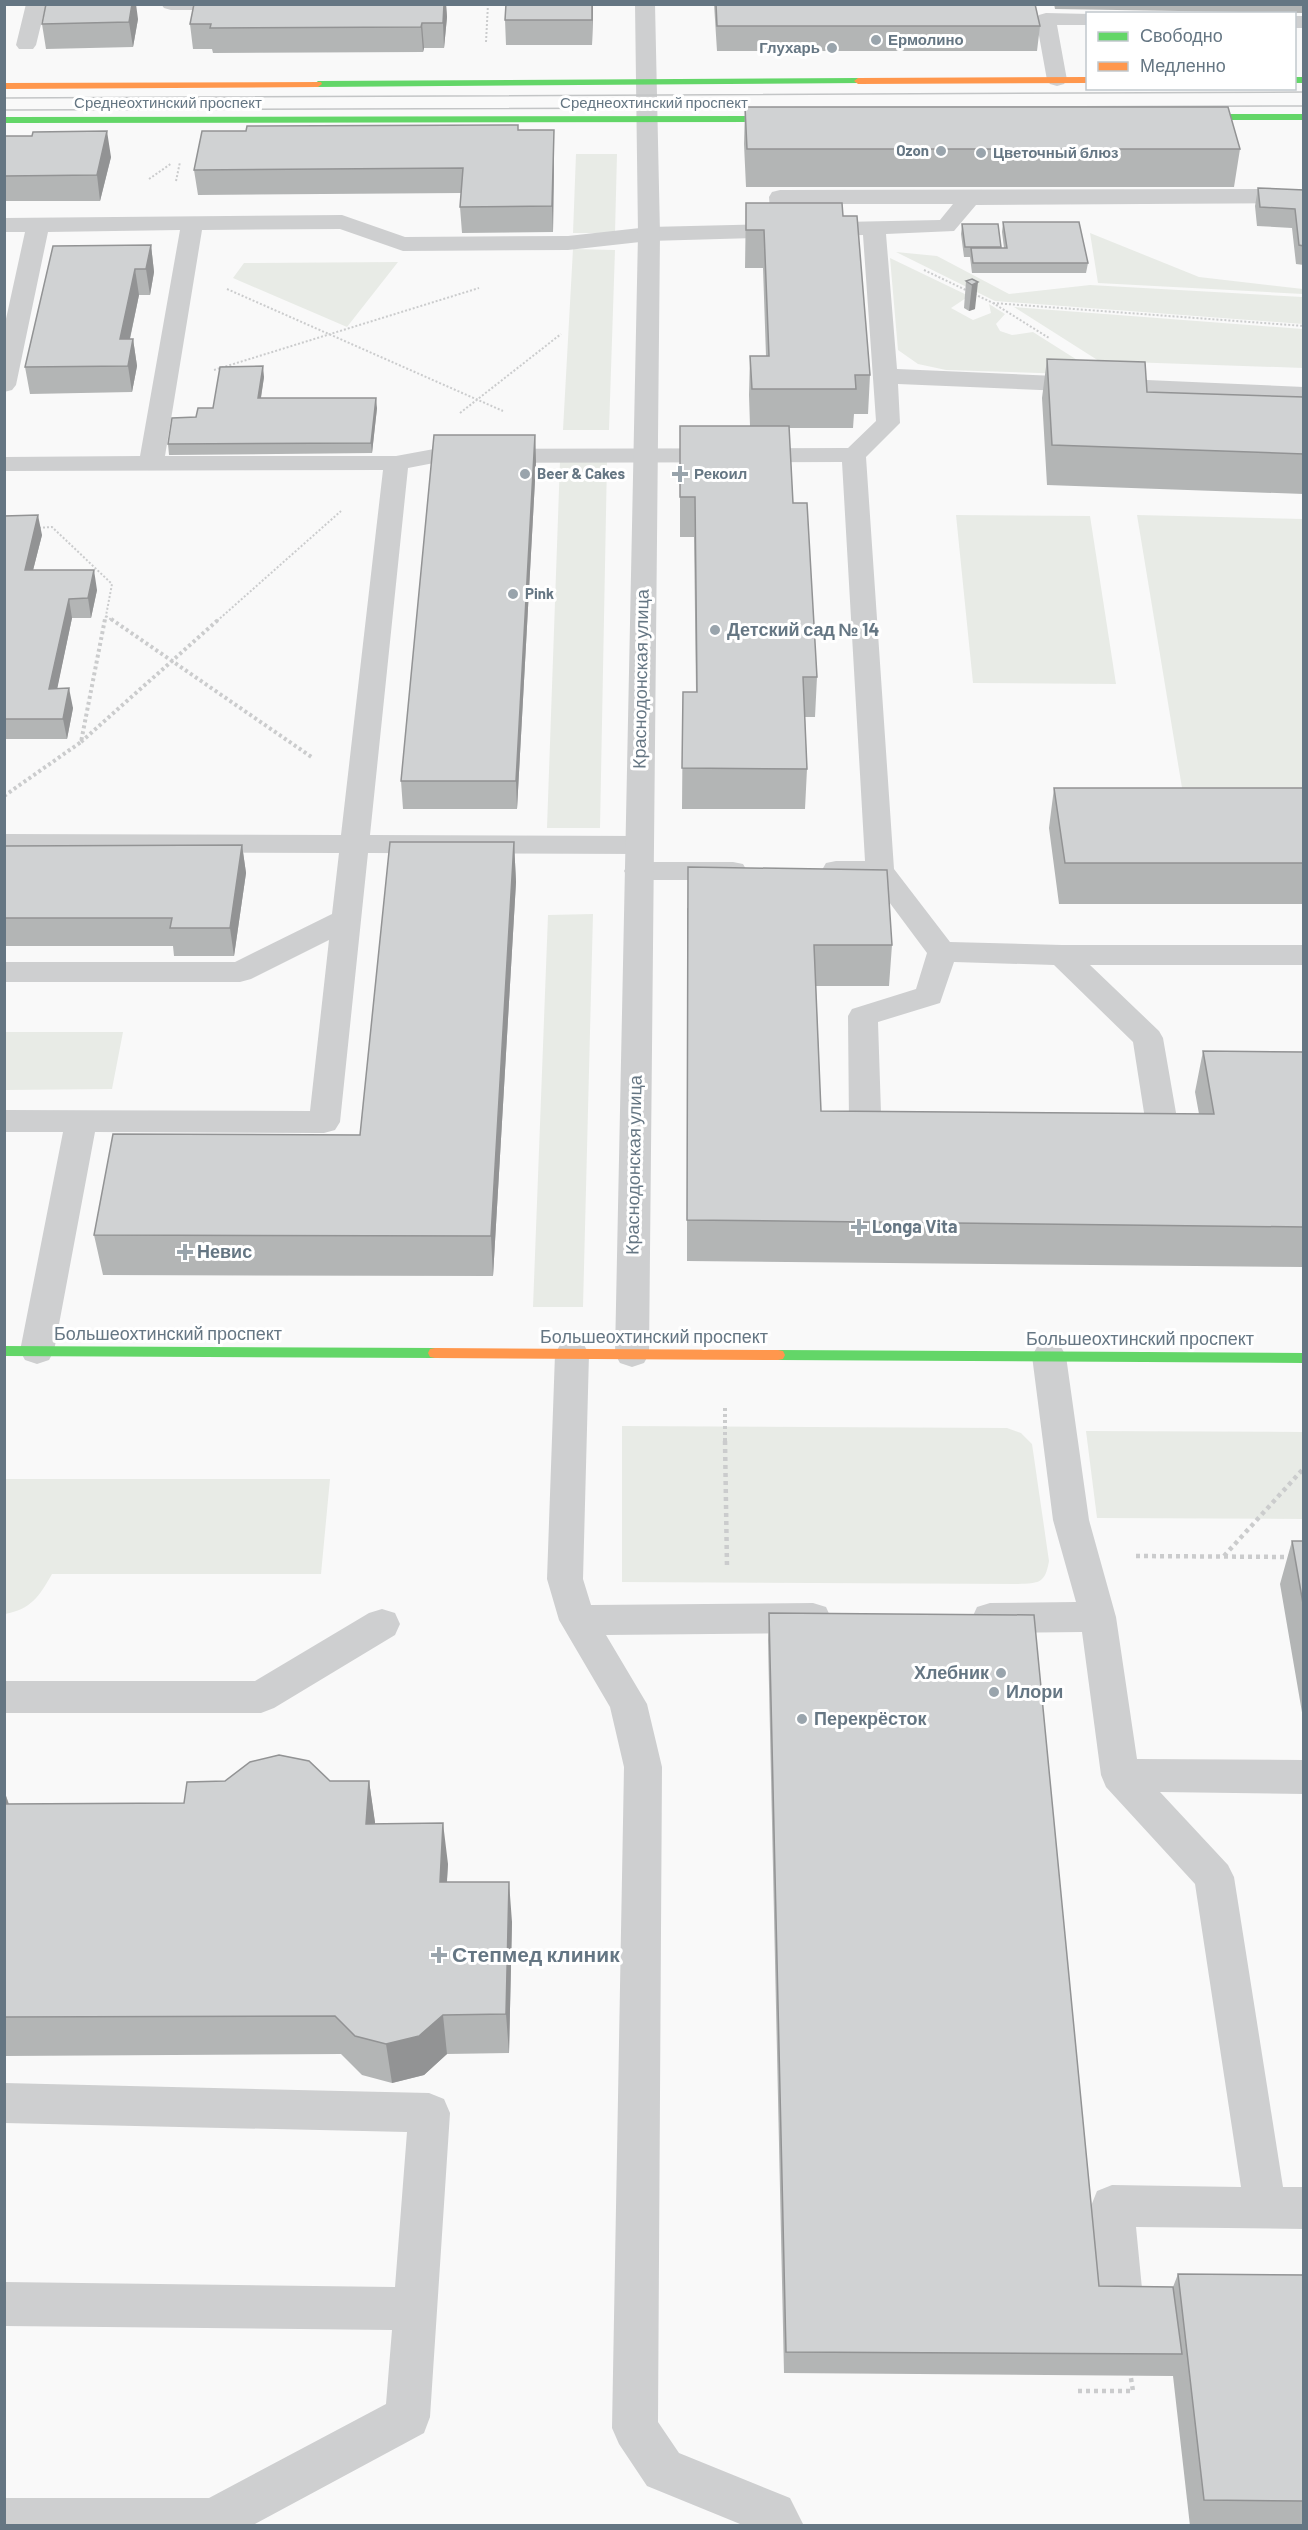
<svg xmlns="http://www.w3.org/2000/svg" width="1308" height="2530" font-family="Barlow,sans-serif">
	<rect width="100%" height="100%" fill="#f9f9f9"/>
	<path fill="#e8ebe6" d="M576,154H617L615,233H573Z
		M1090,233L1199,277L1303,289V294L1098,283Z
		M573,249L615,250L609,430H563Z
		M896,252L937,256L1009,294L1090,285L1303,297V324L995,301Z
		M890,258L969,296L951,308L973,320L991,313L989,304L1005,314L996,324L1000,331L1012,335L1033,332L1101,375L946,370L918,364L898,350Z
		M398,262L347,327L233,278L244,263Z
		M1014,307L1303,329V368L1128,362L1121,375Z
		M560,461H607L600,828H547Z
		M956,515L1090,516L1116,684L973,683Z
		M1137,515L1303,519V806H1185Z
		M593,914L583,1307H533L548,915Z
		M5,1032H123L112,1089L5,1090Z
		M622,1426L1007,1428L1021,1433L1032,1444L1049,1561C1045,1584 1039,1583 1018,1584L622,1582Z
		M1086,1431L1303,1432V1519L1097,1518Z
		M5,1479H330L321,1574H52C39,1597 31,1609 5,1614Z"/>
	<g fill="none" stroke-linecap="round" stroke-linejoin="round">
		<path stroke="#cbcccd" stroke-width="2" stroke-dasharray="2 2" stroke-linecap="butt" d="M486,42L488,4
			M149,179L172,163
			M176,181L180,162
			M924,270L993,303L1049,338
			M227,289L503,411
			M993,303L1304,326
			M214,370L479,288
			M460,413L561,334
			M35,528L52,527L112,584L105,621
			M106,616L113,621
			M217,621L341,511"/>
		<path stroke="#cbcccd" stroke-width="4" stroke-dasharray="3 3" stroke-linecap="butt" d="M111,619L313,758
			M81,742L219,619
			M4,796L81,742L105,619
			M725,1408V1442"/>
		<path stroke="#cbcccd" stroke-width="4.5" stroke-dasharray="4 4" stroke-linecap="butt" d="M725,1441L727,1567
			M1136,1556L1291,1557
			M1224,1556L1304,1468
			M1078,2391H1133L1130,2372"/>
		<path fill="#cecfd0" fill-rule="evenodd" d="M26,4H46L36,45L33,49H19L16,45Z
			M161,4H288L285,8L278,10H171L164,8Z
			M1046,13L1090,14H1088V25H1057L1067,80L1064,84L1057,86L1050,84L1047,80L1036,19L1039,15Z
			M1294,16H1304V28H1294Z
			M1304,189V203L976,205L954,231L886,234L897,369L1304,387V401L898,384L900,423L866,457L894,869L950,942L1062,945H1304V965H1090L1159,1031L1163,1038L1179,1130L1174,1138C1158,1143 1141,1143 1125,1138L1120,1130L1125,1122L1145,1119L1133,1042L1054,965L954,962L940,1003L878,1022L881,1113H896L907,1116L912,1124L907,1132C890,1137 871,1137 854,1132L849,1124L848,1016L852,1009L916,989L927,953L872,879H836L826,877L822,870L826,863L836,861H865L842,462L434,463L408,468L370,835L638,836L648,838L652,845L648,852L638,854L368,853L340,1122L335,1130L324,1133L95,1132L54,1351L49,1360L37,1364L25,1360L20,1351L63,1132H4V1110L310,1111L329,940L251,979L240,982H4V962H235L332,914L339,853L4,852V834L341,835L383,470L4,471V457L140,456L180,230L48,232L16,385L12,390L4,392V328L25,232H4V218L342,215L405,237L568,236L649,227L771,224L769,197L772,192L780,190ZM791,204H953L940,220L793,223ZM340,229L403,251L568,250L649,241L863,235L876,421L848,448L434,449L396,456H165L202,230Z
			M638,862H733L743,864L747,871L743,878L733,880H638L628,878L624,871L628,864Z
			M572,1341L584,1345L589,1354L583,1579L591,1605L813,1603L826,1607L831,1618L826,1629L813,1633L606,1635L647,1704L662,1767L658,2422L679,2453L790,2498L804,2526H745L647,2486L619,2444L612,2428L624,1767L610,1707L559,1620L547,1579L555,1354L560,1345Z
			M1049,1343L1061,1347L1066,1356L1089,1520L1116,1617L1137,1759L1304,1760V1794L1160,1792L1228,1865L1234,1877L1283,2187H1304V2229L1136,2227L1144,2309L1138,2324L1122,2331L1106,2324L1100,2309L1091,2206L1097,2191L1112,2185L1241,2187L1195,1884L1106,1787L1101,1775L1082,1632L990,1633L977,1629L972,1618L977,1607L990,1603L1076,1602L1053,1520L1032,1356L1037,1347Z
			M382,1609L395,1613L400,1624L395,1635L274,1708L261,1713H4V1681H255L369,1613Z
			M4,2083L429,2093L444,2099L450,2113L430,2417L424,2433L251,2526H4V2498H209L386,2404L392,2330L4,2326V2282L395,2287L407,2132L4,2123Z"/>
		<path fill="#cecfd0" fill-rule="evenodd" d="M635,4H655L660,234L649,1354L644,1363L632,1367L620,1363L615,1354L638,234Z"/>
		<path fill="#63d668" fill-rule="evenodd" d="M1294,77H1304V83H1294Z
			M858,78L862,81L861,83L318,87L314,84L318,81Z
			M1304,114V120H1185L1181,117L1185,114Z
			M4,117L789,116L793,119L789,122L4,123Z
			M4,1346L435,1348L440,1349L442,1353L440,1357L435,1358L4,1356Z
			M778,1350L1304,1353V1363L778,1360L773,1359L771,1355L773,1351Z"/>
		<path fill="#ff974d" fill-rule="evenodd" d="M1088,77V83L858,84L854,81L858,78Z
			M321,82L322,84L318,87L4,89V83Z
			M435,1348L778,1350L783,1351L785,1355L783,1359L778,1360L435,1358L430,1357L428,1353L430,1349Z"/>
		<path stroke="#c3c5c6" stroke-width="1.5" d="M4,98L1304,92
			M4,110L1304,106"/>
	</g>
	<path fill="#b3b5b5" d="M194,4H446L447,17L444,48H424L423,52L213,53L212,49H193L190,24Z
		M506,4H593L592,45H506L505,20Z
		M714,4H1035L1040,26L1037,51H717Z
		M1054,4H1304V13L1055,9Z
		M138,19L133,47L46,49L42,24Z
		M745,107L1240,149L1234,187H746L744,144Z
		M518,130L554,155L553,232L462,233L460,207L461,193L198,195L194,170Z
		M4,136L111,157L100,201H4Z
		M1258,188L1304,190V265L1296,264L1292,228L1257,226L1255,206Z
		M746,203L843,216L870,375L868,414H854L853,428H789L793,503L817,677L815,717H805L807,769L805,809H682L683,692H696L694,537H680V426H750L749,395L750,356H766L763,268H745Z
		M1003,222L1088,263L1086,273H972L970,257H964L961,234L962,224L1001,247V248H1004L1002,232Z
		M151,245L154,272L150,295H139L130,339H133L137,366L132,392L30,394L25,367Z
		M972,279L975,309L969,311L964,308L966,281Z
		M1047,359L1147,392L1304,397V494L1047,485L1042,398Z
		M264,377L261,398L377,408L372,453L169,455L168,444L196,417L213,408Z
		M535,435L536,462L517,809H403L401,781Z
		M4,516L42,535L33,570L97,590L91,618H72L57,688L73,708L67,739H4Z
		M1054,788H1304V904H1059L1049,828Z
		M514,842L516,882L493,1276L103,1275L94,1235L360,1135Z
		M242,845L246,873L234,956H174L173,946H5L4,948V846Z
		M687,908L892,945L889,986H816L821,1111L1199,1114L1195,1092L1203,1051L1304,1052V1267L687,1261Z
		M1292,1541H1304V1724L1280,1584Z
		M769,1613L1099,2286L1173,2287L1178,2274L1304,2275V2526H1190L1173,2376L784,2373L768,1640Z
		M330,1781H369L375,1824L448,1864L447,1882L512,1922L509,2053L447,2054L424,2075L392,2083L362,2075L341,2054L4,2056V1790L9,1804L184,1803Z"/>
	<path fill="#929394" d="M132,4H136L138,19L133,47L129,22Z
		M444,4H446L447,17L444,48L443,23Z
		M592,4H593L592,45Z
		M422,23L424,48L423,52L421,27Z
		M554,130V155L553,232L552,206Z
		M107,131L111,157L100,201L97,175Z
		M151,245L154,272L150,295L146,269Z
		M135,269L139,295L124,366L120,339Z
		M978,282L975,309L969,311L972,285Z
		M133,339L137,366L132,392L128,366Z
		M263,366L264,377L259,409L258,398Z
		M376,398L377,408L372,453L371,443Z
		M535,435L536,462L517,809L516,781Z
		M38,515L42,535L28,590L25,570Z
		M94,570L97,590L91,618L88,598Z
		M69,599L72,618L53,709L49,689Z
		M69,688L73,708L67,739L63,719Z
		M514,842L516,882L493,1276L491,1236Z
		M242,845L246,873L234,956L230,928Z
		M369,1781L375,1822L372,1865L366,1824Z
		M4,1790L15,1824L4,1822Z
		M443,1823L448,1864L444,1923L440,1882Z
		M509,1882L512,1922L509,2053L506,2014Z
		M443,2015L447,2054L424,2075L392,2083L386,2044Z"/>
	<path fill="#d0d2d3" stroke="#929394" stroke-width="1.5" d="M46,4H132L129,22L42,24Z
		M194,4H444L443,23H422L421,27L210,28L211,24H190Z
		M506,4H592V20H505Z
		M716,4H1035L1040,26H717Z
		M745,107H1228L1240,149H747Z
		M518,125V130H554L552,206L460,207L463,168L194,170L202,131H246L247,126Z
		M107,131L97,175L4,176V136H32L33,132Z
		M1258,188L1304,190V246L1299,245L1295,209L1260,207Z
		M746,203H842L843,216H857L870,375H855L856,389H752L750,356H769L764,230H746Z
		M1003,222H1079L1088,263H973L971,248H1007Z
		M962,224H998L1001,247H965Z
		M151,245L146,269H135L120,339H133L128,366L25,367L53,246Z
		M972,279L978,282L972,285L966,281Z
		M1047,359L1145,362L1147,392L1304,397V454L1052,445Z
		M263,366L258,398H376L371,443L168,444L172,418L196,417L198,408H213L220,367Z
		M680,426H789L793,503H807L817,677H803L807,769L682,768L683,692H697L696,591L695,497H680Z
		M434,435H535L516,781H401Z
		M38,515L25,570H94L88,598L69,599L49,689L69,688L63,719H4V516Z
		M1054,788H1304V863H1065Z
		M390,842H514L491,1236L94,1235L113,1134L360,1135Z
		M242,845L230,928H170L172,918H4V846Z
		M688,867L887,870L892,945H814L821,1111L1214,1114L1203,1051L1304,1052V1227L687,1220Z
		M1292,1541H1304V1609Z
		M769,1613L1034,1615L1099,2286L1173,2287L1182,2354L786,2352Z
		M279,1755L309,1761L330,1781H369L366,1824L443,1823L440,1882H509L506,2014L443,2015L419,2036L386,2044L355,2036L335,2016L4,2017V1804L184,1803L187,1782L225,1781L250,1762Z
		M1178,2274L1304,2275V2501L1204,2500Z"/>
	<g fill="#99a4ac" stroke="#fff" stroke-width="2">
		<circle cx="876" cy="40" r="6"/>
		<circle cx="832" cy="48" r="6"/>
		<circle cx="941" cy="151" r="6"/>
		<circle cx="981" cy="153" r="6"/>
		<circle cx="525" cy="474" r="6"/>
		<path d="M677 465h6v6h6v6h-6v6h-6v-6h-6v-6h6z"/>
		<circle cx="513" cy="594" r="6"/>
		<circle cx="715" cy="630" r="6"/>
		<path d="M856 1218h6v6h6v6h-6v6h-6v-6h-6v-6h6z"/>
		<path d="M182 1243h6v6h6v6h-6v6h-6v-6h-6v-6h6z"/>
		<circle cx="1001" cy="1673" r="6"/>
		<circle cx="994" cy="1692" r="6"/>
		<circle cx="802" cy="1719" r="6"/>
		<path d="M436 1946h6v6h6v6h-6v6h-6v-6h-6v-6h6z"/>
	</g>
	<g text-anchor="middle" stroke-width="6" stroke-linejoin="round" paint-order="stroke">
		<g font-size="15" font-weight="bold" fill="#657683" stroke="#fff" text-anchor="start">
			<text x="888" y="45">Ермолино</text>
			<text x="820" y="53" text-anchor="end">Глухарь</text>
			<text x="929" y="156" text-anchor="end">Ozon</text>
			<text x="993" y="158">Цветочный блюз</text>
			<text x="537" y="479">Beer &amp; Cakes</text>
			<text x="694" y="479">Рекоил</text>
			<text x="525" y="599">Pink</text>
		</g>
		<g font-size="15" fill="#657683" stroke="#fff">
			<text x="168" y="108">Среднеохтинский проспект</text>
			<text x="654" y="108">Среднеохтинский проспект</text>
		</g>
		<g font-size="18" font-weight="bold" fill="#657683" stroke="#fff" text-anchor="start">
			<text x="727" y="636">Детский сад № 14</text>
			<text x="872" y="1233">Longa Vita</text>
			<text x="197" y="1258">Невис</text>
			<text x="989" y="1679" text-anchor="end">Хлебник</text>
			<text x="1006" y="1698">Илори</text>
			<text x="814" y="1725">Перекрёсток</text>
		</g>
		<g font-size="18" fill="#657683" stroke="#fff">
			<text transform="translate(641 679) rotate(-89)" y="6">Краснодонская улица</text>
			<text transform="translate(634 1165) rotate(-89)" y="6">Краснодонская улица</text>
			<text x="168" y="1340">Большеохтинский проспект</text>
			<text x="654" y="1343">Большеохтинский проспект</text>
			<text x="1140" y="1345">Большеохтинский проспект</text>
		</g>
		<g font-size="21" font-weight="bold" fill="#657683" stroke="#fff" text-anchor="start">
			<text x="452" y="1962">Степмед клиник</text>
		</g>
	</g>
	<rect width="1308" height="2530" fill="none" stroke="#657683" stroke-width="12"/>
	<rect x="1086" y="12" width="210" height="78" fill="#ffffff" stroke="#c1c8cd" stroke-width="1.5"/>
	<rect x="1098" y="32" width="30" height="9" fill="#63d668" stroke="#c1c8cd" stroke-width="1.5"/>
	<text x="1140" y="42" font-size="18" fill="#657683">Свободно</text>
	<rect x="1098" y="62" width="30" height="9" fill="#ff974d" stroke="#c1c8cd" stroke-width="1.5"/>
	<text x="1140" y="72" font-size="18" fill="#657683">Медленно</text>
</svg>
